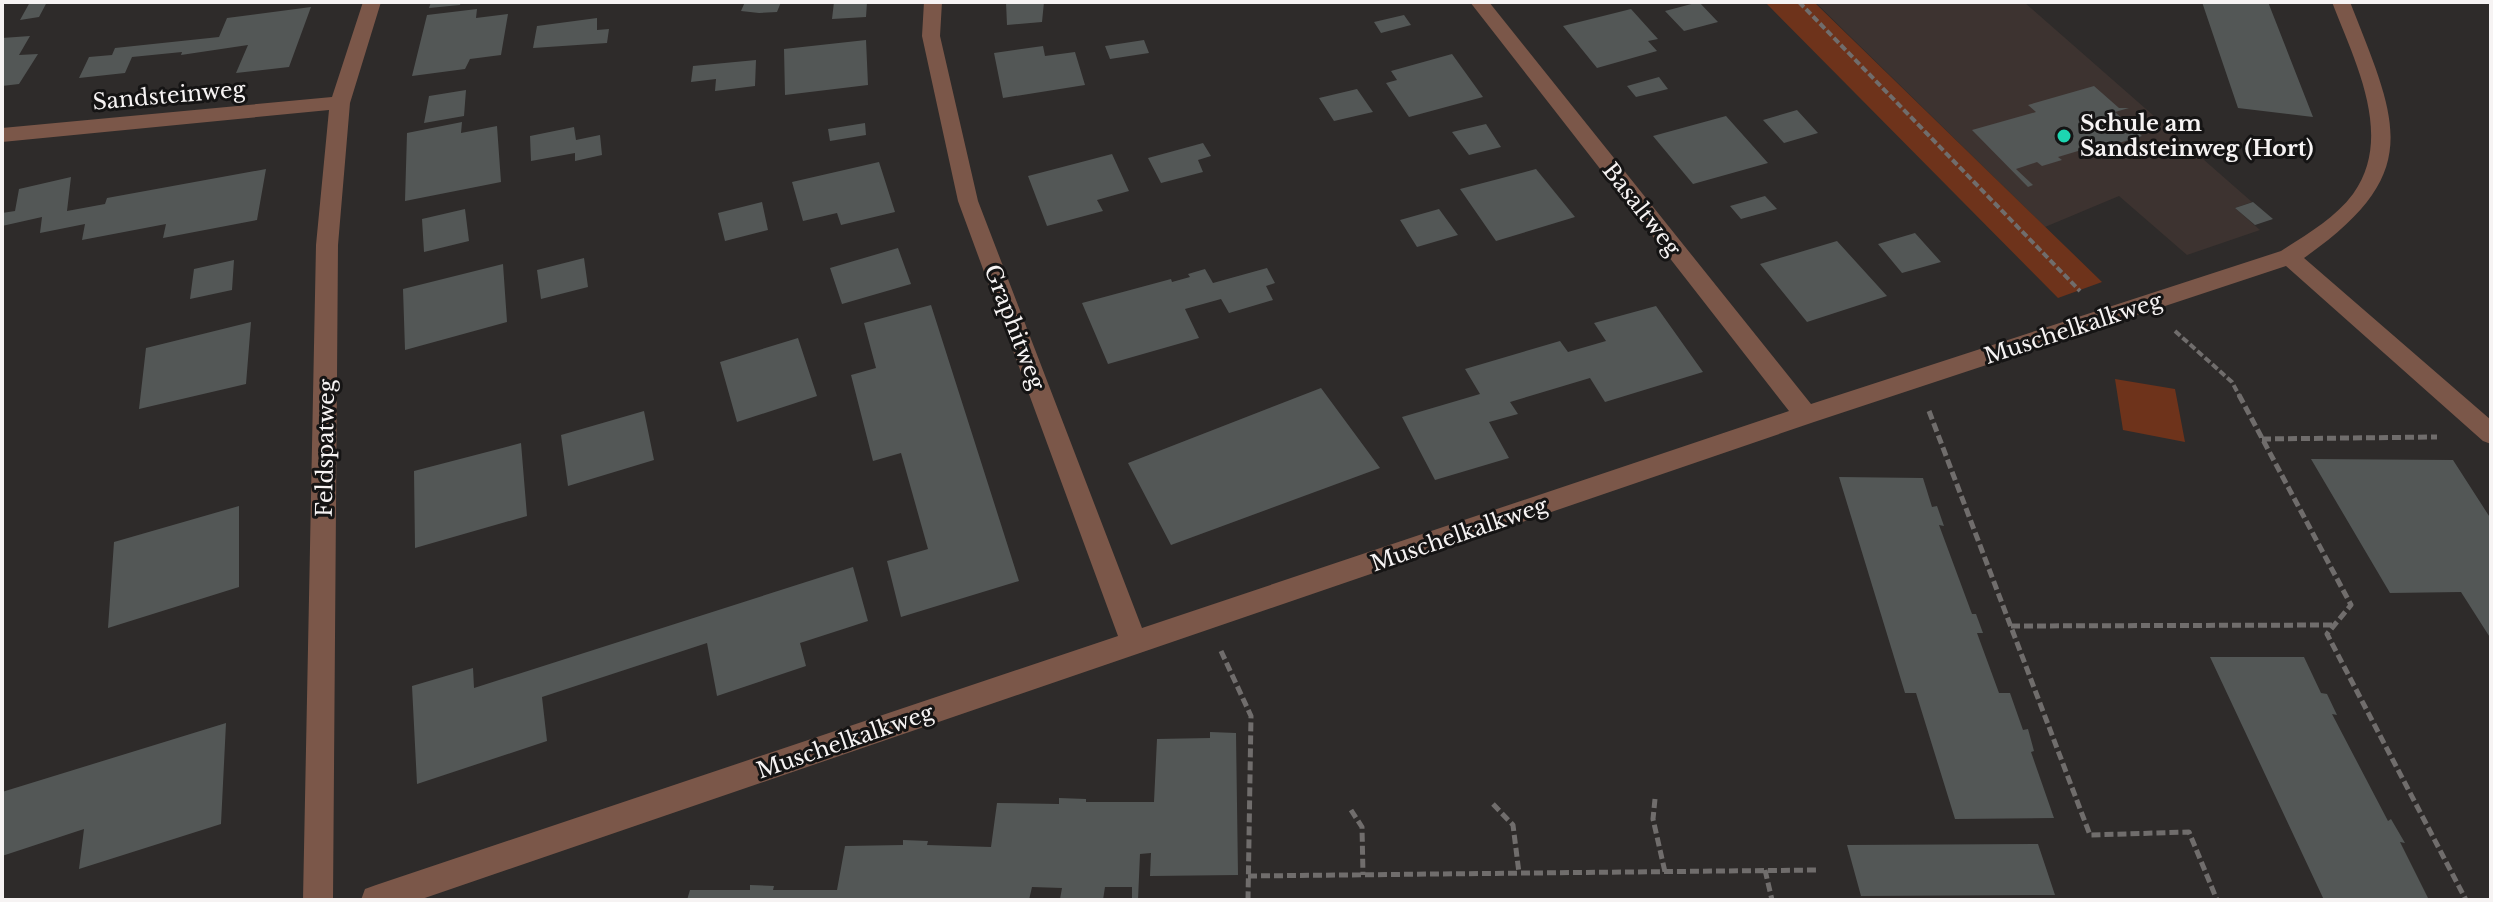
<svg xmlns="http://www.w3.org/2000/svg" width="2493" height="902" font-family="'Libre Baskerville',serif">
	<rect width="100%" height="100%" fill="#2e2b2a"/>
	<path fill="#3d3330" d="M1815,2H2024L2252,202L2235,208L2260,230L2187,255L2119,196L2045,227Z"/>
	<path fill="#6e331b" d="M1765,2H1814L2102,282L2058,298Z
		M2115,379L2175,389L2185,442L2123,430Z"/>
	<path fill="#535756" d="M30,2H47L39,17L20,20Z
		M431,2H461L460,5L429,8Z
		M745,2H781L777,12L759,13L741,11Z
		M834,2H867L866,17L832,19Z
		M1006,2H1044L1042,22L1007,25Z
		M1699,2L1718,22L1684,31L1665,11Z
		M2202,2H2268L2313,117L2238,108Z
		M311,7L289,67L236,73L248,45L181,55L182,52L132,57L125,73L79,78L89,57L112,55L115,48L219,37L227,18Z
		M477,9L476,18L508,14L501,55L470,59L465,69L412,76L427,15Z
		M1631,9L1658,39L1648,41L1657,51L1597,68L1563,26Z
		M1404,15L1411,25L1381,33L1374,22Z
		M597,18V30L609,29L607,43L533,48L537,26Z
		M30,36L19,55L38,54L19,84L2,86V38Z
		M866,40L868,85L785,95L784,49Z
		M1144,40L1149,53L1110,59L1105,46Z
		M1043,46L1045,56L1075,52L1085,85L1003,98L994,53Z
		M1452,54L1483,97L1409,117L1386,83L1397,80L1391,71Z
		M756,60L755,86L715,91L716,79L691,82L693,66Z
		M1659,77L1668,89L1636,97L1627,86Z
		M2094,86L2119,108H2129L2115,112L2142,136L2112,145L2108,142L2058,157L2062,160L2042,166L2037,162L2016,169L2033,185L2028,187L1972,130L2036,112L2028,105Z
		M1357,89L1373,112L1334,121L1319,98Z
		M466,90L464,116L424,123L429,96Z
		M1797,110L1818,133L1784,143L1763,120Z
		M1726,116L1768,163L1693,184L1653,136Z
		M462,122L461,133L497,126L501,182L405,201L407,133Z
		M865,123L866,135L830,141L828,129Z
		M1486,124L1501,147L1469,155L1452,132Z
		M574,127L576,140L600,135L602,155L575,161V153L531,161L530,136Z
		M1203,143L1211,156L1198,160L1203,172L1161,183L1148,158Z
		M1112,154L1129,191L1097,200L1103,211L1047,226L1028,176Z
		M879,162L895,212L841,225L837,213L803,221L792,182Z
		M266,169L257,220L163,238L166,224L82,240L85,224L40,233L42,217L2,226V213L15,211L19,189L71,177L67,211L105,204L107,198Z
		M1536,169L1575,217L1496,241L1460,189Z
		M1765,196L1777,209L1741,219L1730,206Z
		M762,202L768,230L725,241L718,213Z
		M2253,202L2273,219L2255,225L2235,208Z
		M465,209L469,241L424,252L422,219Z
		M1439,209L1458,235L1417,247L1400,220Z
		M1915,233L1941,262L1902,273L1878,244Z
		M1837,241L1887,296L1807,322L1760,264Z
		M898,248L911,284L842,304L830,268Z
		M584,258L588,287L541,299L537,270Z
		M234,260L232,290L190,299L194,269Z
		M503,264L507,322L405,350L403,289Z
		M1267,268L1275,283L1266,286L1273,300L1229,313L1221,299L1185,309L1199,338L1108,364L1082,303L1171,279L1172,282L1190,277L1188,274L1205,269L1213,283Z
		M931,305L1019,581L901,617L887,561L928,549L901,453L873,461L851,375L876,368L864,323Z
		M1656,306L1703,372L1605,402L1590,378L1510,402L1518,414L1489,422L1509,458L1435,480L1402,417L1480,394L1465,369L1560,341L1568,352L1606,341L1594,323Z
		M251,322L246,384L139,409L146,348Z
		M798,338L817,396L737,422L720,362Z
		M1321,388L1380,468L1171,545L1128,463Z
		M644,411L654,460L568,486L561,435Z
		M521,443L527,516L415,548L414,471Z
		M2311,459L2453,460L2491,519V639L2461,592L2390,593Z
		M1839,477L1923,478L1932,507L1937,506L1944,526L1939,525L1972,614H1976L1983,633H1977L1999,693H2010L2023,730L2028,729L2034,751L2031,752L2054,818L1955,819L1916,693H1905Z
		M239,506V587L108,628L114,542Z
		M853,567L868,621L800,643L806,666L717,696L707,643L542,697L547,741L417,784L412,686L473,668L474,688Z
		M2210,657H2304L2321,693L2327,694L2337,715L2332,714L2388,821L2391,819L2405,843L2400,842L2429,900H2324Z
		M226,723L221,824L79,869L84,829L2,856V792Z
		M1210,732L1236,733L1238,875L1150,876L1151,853L1140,854L1138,900L1132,899V887H1105L1103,900L1060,899L1062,888L1032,887L1029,900H687L690,890H750V885L774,886L773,890H837L845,846L903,845V840L928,841L927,845L991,847L997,803L1059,804V798L1086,799V802H1154L1157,739L1210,738Z
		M2038,844L2055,895L1861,896L1847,845Z"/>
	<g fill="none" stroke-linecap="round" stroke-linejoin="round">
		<path stroke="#706d6c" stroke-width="4" stroke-dasharray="7 3" stroke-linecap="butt" d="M1799,2L2080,291
			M2175,331L2232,382L2240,397"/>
		<path stroke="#706d6c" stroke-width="5" stroke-dasharray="9 4" stroke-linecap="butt" d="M2239,395L2351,605L2327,634L2466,900
			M1929,411L2090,835L2189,832L2217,900
			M2262,439L2437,437
			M2011,626L2334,625
			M1221,651L1251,716L1248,900
			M1655,799L1653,819L1665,872
			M1493,804L1513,825L1519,873
			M1351,810L1362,827L1363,875
			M1765,870L1772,900
			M1248,876L1817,870"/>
		<path fill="#7b5749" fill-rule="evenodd" d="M363,2H381L350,103L338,245L333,900H303L316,245L329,110L2,142V128L332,97Z
			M924,2H942L940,36L978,201L1142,628L1789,411L1470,2H1489L1811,404L2281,251C2306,235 2335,218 2353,194C2395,136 2354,60 2332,2H2350C2398,124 2425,173 2304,258L2491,420V444L2483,441L2286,266L1814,422L419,900H361L365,889L376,885L1118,636L958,201L922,36Z"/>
	</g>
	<circle fill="#1dd5b1" stroke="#151414" stroke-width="3" cx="2064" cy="136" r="8"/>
	<g text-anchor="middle" stroke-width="6" stroke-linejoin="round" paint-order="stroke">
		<g font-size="22" fill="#f6f3f3" stroke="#151414">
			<text transform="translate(169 95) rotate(-5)" y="8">Sandsteinweg</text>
			<text transform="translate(1642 209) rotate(52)" y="8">Basaltweg</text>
			<text transform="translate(1015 327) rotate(69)" y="8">Graphitweg</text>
			<text transform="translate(2073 328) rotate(-18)" y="8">Muschelkalkweg</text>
			<text transform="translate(325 448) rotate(-89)" y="8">Feldspatweg</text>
			<text transform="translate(1459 534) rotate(-19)" y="8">Muschelkalkweg</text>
			<text transform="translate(845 741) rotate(-19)" y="8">Muschelkalkweg</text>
		</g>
		<g font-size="22" font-weight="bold" fill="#f6f3f3" stroke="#151414" text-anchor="start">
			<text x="2080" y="131">Schule am<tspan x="2080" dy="25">Sandsteinweg (Hort)</tspan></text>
		</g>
	</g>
	<rect width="2493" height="902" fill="none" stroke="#f6f3f3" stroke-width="8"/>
</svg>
